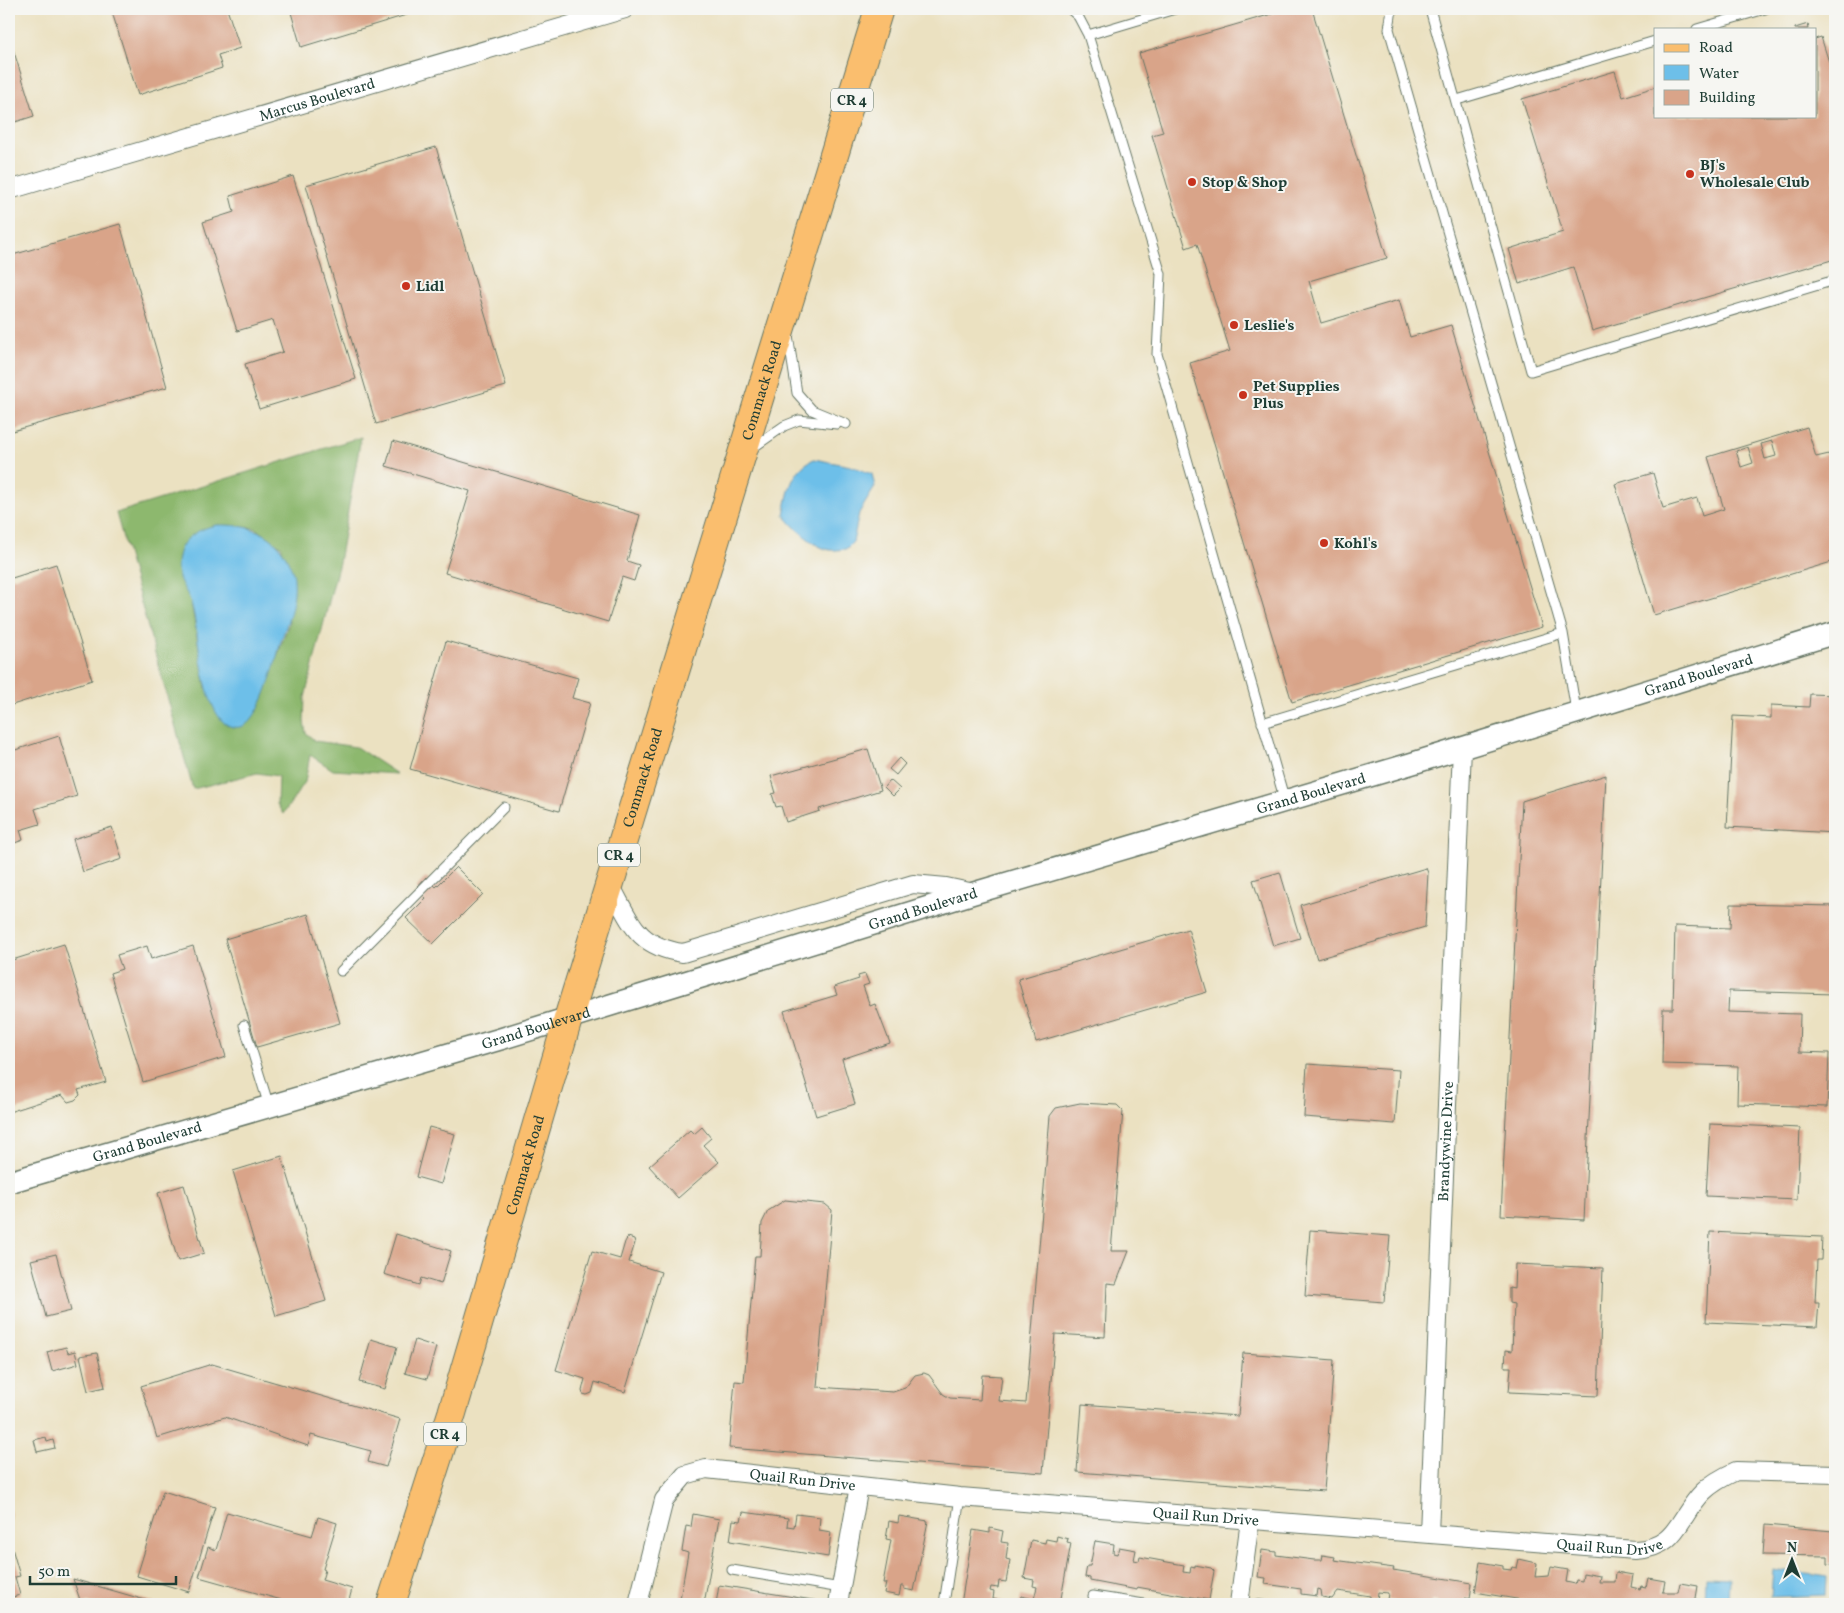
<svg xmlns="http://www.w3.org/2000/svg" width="1844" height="1613" font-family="Vollkorn,serif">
	<rect width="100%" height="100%" fill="#f6f6f2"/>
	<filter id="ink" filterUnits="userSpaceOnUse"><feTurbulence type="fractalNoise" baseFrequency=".02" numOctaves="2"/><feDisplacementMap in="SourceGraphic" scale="10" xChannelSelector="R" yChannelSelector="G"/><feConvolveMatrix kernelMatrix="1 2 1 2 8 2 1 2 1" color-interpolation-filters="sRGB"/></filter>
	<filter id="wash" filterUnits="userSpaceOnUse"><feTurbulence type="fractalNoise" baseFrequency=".0096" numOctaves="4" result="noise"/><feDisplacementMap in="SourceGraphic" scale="20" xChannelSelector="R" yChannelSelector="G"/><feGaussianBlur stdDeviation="1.12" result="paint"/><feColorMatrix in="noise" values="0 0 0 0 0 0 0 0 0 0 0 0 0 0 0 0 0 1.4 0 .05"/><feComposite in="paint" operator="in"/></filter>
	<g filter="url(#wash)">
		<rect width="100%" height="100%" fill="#ebe1c1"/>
		<path fill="#8db86e" stroke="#567a51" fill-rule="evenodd" d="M361,437L339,562L305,697L304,721L306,733L315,741L356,747L397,774L333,770L310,755L305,782L283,814L277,804L278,776L257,773L193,789L116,513ZM216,525L255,528L282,547L289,623L258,711L206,688L191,602Z"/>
		<path fill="#6dbfe9" stroke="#467e8e" d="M814,459L851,466L872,474L875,487L859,513L853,542L846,549C841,549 835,551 830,550C815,548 793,527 784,515C788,492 791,470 814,459Z
			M216,525C246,524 275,531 288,561C290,566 294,573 294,579C296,601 288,621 281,641C276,660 261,724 240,727C201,734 200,628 191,603C185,585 174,580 178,557C181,538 199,529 216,525Z
			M1773,1569L1827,1577L1826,1595L1771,1597Z
			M1706,1577L1729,1578L1728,1604H1705Z"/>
		<g id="blocks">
			<path fill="#d9a489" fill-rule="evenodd" d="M111,9H227L240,48L218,55L222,68L138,95Z
				M290,9H426L301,47Z
				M1289,9H1312L1387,258L1309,281L1321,323L1399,300L1410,337L1451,325L1542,627L1292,702L1190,363L1230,351L1197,244L1186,248L1152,135L1163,132L1139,53Z
				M1808,24L1809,29H1795V28Z
				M9,36L34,116L9,124Z
				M1821,37L1835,81V259L1592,331L1573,267L1519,284L1509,249L1563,232L1522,99L1615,71L1623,97L1655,87V116H1815V39Z
				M436,147L506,386L376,424L306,185Z
				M293,176L356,379L259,409L245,364L283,352L273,320L237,331L203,222L234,212L230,196Z
				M120,224L167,387L9,432V256Z
				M1807,427L1816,457L1829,454L1835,475V561L1654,615L1615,484L1653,473L1663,508L1697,498L1702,516L1724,509L1708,457ZM1772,441L1776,456L1765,459L1761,444ZM1748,447L1753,463L1741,467L1736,451Z
				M393,441L640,515L627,561L639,565L634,581L622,577L608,622L445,573L470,491L386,466Z
				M56,564L92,680L9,706V579Z
				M446,641L578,678L572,698L590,703L559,811L410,769Z
				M1810,694L1835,695V833L1727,827L1733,716L1771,718V705L1809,707Z
				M59,736L77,796L35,809L40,824L20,830L23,840L9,845V752Z
				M868,749L881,790L819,809L820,811L786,822L781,806L776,807L772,794L776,793L771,776Z
				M899,758L905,764L896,775L889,769Z
				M1606,775L1584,1220L1501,1215L1522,801Z
				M890,780L900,789L893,796L884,787Z
				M112,827L122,859L83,872L73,839Z
				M456,867L483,894L433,944L406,918L426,898L416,888L426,877L436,887Z
				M1426,868L1428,873L1425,927L1317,959L1300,905Z
				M1280,872L1300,938L1273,946L1253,880Z
				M1731,904L1835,906L1834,994L1729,991L1728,1012L1800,1014L1799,1052L1829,1053L1827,1107L1737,1104L1738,1066L1662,1064L1663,1009H1673L1675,926L1730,928Z
				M308,914L340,1023L257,1047L225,939Z
				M1188,929L1207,992L1036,1042L1018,979Z
				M64,944L106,1082L78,1090L80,1095L75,1100L68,1102L62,1095L9,1112V961Z
				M147,946L151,959L193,946L226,1057L143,1082L110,973L122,969L117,955Z
				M865,974L869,984L863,986L870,1006L875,1004L890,1043L842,1059L855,1104L816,1116L784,1011L837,995L834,987L859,979L858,976Z
				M1307,1064L1399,1070L1395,1124L1304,1117Z
				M1080,1103L1117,1105L1123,1111L1111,1251H1129L1116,1284L1107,1283L1105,1337L1055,1334L1043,1473L729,1448L735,1381L744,1382L755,1256H760L762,1223L768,1211L785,1200L825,1204L832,1210L817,1387L893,1392L905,1388L915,1375L924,1373L929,1375L943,1394L950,1398L980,1400L982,1375L1002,1376L999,1401L1026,1403L1050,1116L1056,1108Z
				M1710,1124L1800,1128L1797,1200L1706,1196Z
				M429,1127L455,1134L441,1184L416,1177Z
				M702,1127L711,1138L703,1145L719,1162L678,1198L649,1166L690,1130L694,1134Z
				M282,1156L326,1301L276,1316L233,1171Z
				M184,1185L204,1253L178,1261L158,1193Z
				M1310,1230L1390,1236L1384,1302L1305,1296Z
				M1710,1232L1822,1237L1821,1260H1817L1815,1303H1819L1817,1327L1706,1322Z
				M396,1234L451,1251L441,1284L421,1278L419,1285L384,1274Z
				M628,1237L634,1239L635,1243L629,1262L661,1272L625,1392L595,1382L592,1393L587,1395L583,1394L582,1391L585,1379L556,1370L592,1251L620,1259L625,1242Z
				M56,1254L71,1311L46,1317L31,1260Z
				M1515,1264L1603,1268L1598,1396L1509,1392L1511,1367H1505L1506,1350L1512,1351L1514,1304L1509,1303V1288L1514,1289Z
				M371,1339L397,1347L385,1389L359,1382Z
				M415,1340L436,1347L427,1379L405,1373Z
				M66,1347L68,1353L75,1351L78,1364L52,1371L47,1352Z
				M97,1353L105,1387L88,1391L80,1356Z
				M1243,1353L1334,1360L1324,1491L1077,1472L1082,1404L1238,1416Z
				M212,1364L400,1419L386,1467L368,1462L371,1451L311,1435L308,1446L225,1417L157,1438L141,1386Z
				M46,1437L47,1442L53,1440L55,1448L37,1452L34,1440Z
				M163,1491L215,1507L189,1592L137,1576Z
				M9,1508L11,1516V1521L9,1522Z
				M227,1512L312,1536L318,1517L337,1523L323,1569L325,1570L322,1580L352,1589L348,1604H296L199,1577L208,1547L216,1550Z
				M743,1512L788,1518L787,1526L794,1527L796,1514L820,1517L819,1530L831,1532L828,1557L730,1541L733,1520L741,1521Z
				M693,1514L719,1519L704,1604H685V1601L680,1599L688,1553L682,1551L686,1526L691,1527Z
				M899,1516L928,1521L914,1591L904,1589V1586H901L899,1596L884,1593L886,1583H883L891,1540L886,1539L889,1521L898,1523Z
				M1765,1525L1833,1531L1835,1565L1828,1564V1556L1763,1555Z
				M990,1528L1003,1531L1001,1542L1008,1543L1006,1559L1010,1560L1006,1582L999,1581L998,1588L991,1587L990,1591L994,1592L993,1599L1003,1601L1002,1604H961L973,1530L990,1533Z
				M1057,1536L1068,1539L1067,1542L1071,1543L1060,1604H1019L1021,1596L1034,1599L1037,1587L1033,1586L1034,1580L1024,1578L1031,1540L1045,1543L1046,1539L1056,1541Z
				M1095,1541L1114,1544L1113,1553L1117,1554L1119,1547L1136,1550L1134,1560L1139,1561L1140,1557L1184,1565L1183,1572L1190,1573L1191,1566L1195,1567V1565L1211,1568L1214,1571L1209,1600L1137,1587V1590L1090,1581V1578L1085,1577L1087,1566H1090Z
				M12,1548L20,1576L15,1577L20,1595L9,1598V1549Z
				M1262,1550L1276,1552V1555L1314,1560H1322L1323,1555L1335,1557L1334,1560L1394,1568L1393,1570L1472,1583L1470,1599L1465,1598L1464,1604H1440V1602L1432,1601V1604H1412L1387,1600L1388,1593L1378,1592L1377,1601L1370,1600V1596L1338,1591L1332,1599L1322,1597L1321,1590L1318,1589L1317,1596L1301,1594V1589L1265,1584L1266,1578L1258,1577Z
				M1519,1559L1537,1563L1535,1577L1549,1576L1551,1567L1568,1570L1566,1582L1575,1584L1576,1580L1582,1581L1583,1573L1600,1576L1599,1582H1615L1616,1572L1633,1575L1631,1587L1640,1589L1641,1586L1646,1587L1648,1578L1665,1581L1663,1592H1678L1680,1583L1698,1586L1695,1604H1546L1475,1592L1480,1562L1503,1566V1569L1511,1570L1512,1567L1517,1568Z
				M73,1579L159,1604L81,1603Z
				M719,1585L819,1601L818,1604H716Z
				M1255,1599L1282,1603V1600L1289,1601V1604H1254Z"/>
		</g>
	</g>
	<g filter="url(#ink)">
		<use href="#blocks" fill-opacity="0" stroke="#667665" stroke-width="1"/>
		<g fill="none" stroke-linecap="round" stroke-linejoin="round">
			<g stroke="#667665" stroke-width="11">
				<path id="service" d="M1070,9L1078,16L1088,35
					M1175,9L1088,35L1161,274L1157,354L1285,801
					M1392,9L1389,29L1563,633L1576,711
					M1430,9L1531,371L1835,280
					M1697,29L1765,9
					M1457,100L1655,41
					M788,335L797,393L812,410L846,424
					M751,449L784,426L799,420L837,424
					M1262,723L1563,633
					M341,971L504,807
					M244,1025L269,1106
					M732,1570L841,1588
					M1093,1596L1144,1604
					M944,1604L960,1497"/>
			</g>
			<g stroke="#667665" stroke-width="20">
				<g id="minor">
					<path id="s1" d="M9,190L625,9"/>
					<path d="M610,885C631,922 636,946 683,953L913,884L946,887L974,893"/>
					<path id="s2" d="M1429,1533L1462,748"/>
					<path id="s3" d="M638,1604L664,1500L685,1475L706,1469L960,1497L1635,1550C1678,1548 1678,1517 1703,1492C1712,1483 1725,1476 1736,1471L1835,1474"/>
					<path d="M838,1604L859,1486"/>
					<path d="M1239,1604L1250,1520"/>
				</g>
			</g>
			<g stroke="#667665" stroke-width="24">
				<g id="tertiary">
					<path id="s4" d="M9,1182L497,1040L974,893L1410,764L1835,633"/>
				</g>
			</g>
			<g stroke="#667665" stroke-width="30">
				<g id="primary">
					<path id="s5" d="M391,1604L452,1413L568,1019L879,9"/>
				</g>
			</g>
			<use href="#service" stroke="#fff" stroke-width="9"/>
			<use href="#minor" stroke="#fff" stroke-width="18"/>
			<use href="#tertiary" stroke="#fff" stroke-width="21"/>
			<use href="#primary" stroke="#fabe6e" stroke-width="28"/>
		</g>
	</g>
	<g fill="#c8321e" stroke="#f6f6f2" stroke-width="2">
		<circle cx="1690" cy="174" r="5"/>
		<circle cx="1192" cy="182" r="5"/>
		<circle cx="406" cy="286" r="5"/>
		<circle cx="1234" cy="325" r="5"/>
		<circle cx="1243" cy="395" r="5"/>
		<circle cx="1324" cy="543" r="5"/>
	</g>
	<g text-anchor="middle" stroke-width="4" stroke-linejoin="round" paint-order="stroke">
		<g fill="#f6f6f2" stroke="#60746d" stroke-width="1">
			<rect x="831" y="88.5" width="42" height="23" rx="4"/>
			<rect x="598" y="843.5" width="42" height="23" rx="4"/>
			<rect x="424" y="1422.5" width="42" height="23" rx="4"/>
		</g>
		<g font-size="14" font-weight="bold" fill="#1f3d34">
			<text x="852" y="105">CR 4</text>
			<text x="619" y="860">CR 4</text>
			<text x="445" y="1439">CR 4</text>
		</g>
		<g font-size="15" fill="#1f3d34" stroke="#f6f6f2">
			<text dy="5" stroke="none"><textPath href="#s1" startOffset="321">Marcus Boulevard</textPath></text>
			<text dy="5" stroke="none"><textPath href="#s5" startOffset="1269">Commack Road</textPath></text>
			<text dy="5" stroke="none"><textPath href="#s4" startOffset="1764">Grand Boulevard</textPath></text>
			<text dy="5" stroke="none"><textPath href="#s5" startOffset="864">Commack Road</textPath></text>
			<text dy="5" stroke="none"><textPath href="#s4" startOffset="1359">Grand Boulevard</textPath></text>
			<text dy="5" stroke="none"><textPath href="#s4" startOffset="954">Grand Boulevard</textPath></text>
			<text dy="5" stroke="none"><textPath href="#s4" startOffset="549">Grand Boulevard</textPath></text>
			<text dy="5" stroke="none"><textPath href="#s2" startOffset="392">Brandywine Drive</textPath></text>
			<text dy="5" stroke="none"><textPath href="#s4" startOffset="144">Grand Boulevard</textPath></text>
			<text dy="5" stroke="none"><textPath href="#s5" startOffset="459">Commack Road</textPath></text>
			<text dy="5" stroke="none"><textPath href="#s3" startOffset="259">Quail Run Drive</textPath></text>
			<text dy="5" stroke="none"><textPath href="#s3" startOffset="664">Quail Run Drive</textPath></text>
			<text dy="5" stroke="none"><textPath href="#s3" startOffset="1069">Quail Run Drive</textPath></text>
		</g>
		<g font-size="15" font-weight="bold" fill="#1f3d34" stroke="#f6f6f2" text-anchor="start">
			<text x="1700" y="170">BJ's<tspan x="1700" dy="17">Wholesale Club</tspan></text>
			<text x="1202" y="187">Stop &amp; Shop</text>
			<text x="416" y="291">Lidl</text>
			<text x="1244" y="330">Leslie's</text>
			<text x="1253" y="391">Pet Supplies<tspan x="1253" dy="17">Plus</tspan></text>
			<text x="1334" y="548">Kohl's</text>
		</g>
	</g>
	<rect width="1844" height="1613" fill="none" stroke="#f6f6f2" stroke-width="30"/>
	<rect x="1654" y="28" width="162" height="90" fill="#f6f6f2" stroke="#a0aca6"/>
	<rect x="1664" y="44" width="25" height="8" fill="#fabe6e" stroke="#a0aca6"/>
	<text x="1699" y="52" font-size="15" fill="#1f3d34">Road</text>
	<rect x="1664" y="65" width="25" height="15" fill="#6dbfe9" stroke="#a0aca6"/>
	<text x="1699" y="78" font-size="15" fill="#1f3d34">Water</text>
	<rect x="1664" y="90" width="25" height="15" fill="#d9a489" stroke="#a0aca6"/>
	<text x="1699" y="102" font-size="15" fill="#1f3d34">Building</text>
	<g transform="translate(1792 1560)" stroke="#f6f6f2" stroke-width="4" paint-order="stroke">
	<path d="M0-4L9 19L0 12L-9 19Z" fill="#1f3d34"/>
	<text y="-8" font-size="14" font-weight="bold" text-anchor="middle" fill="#1f3d34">N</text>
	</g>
	<path d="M30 1576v8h146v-8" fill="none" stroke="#1f3d34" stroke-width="2.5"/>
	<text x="38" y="1576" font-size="15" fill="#1f3d34" stroke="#f6f6f2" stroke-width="4" paint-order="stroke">50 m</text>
</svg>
